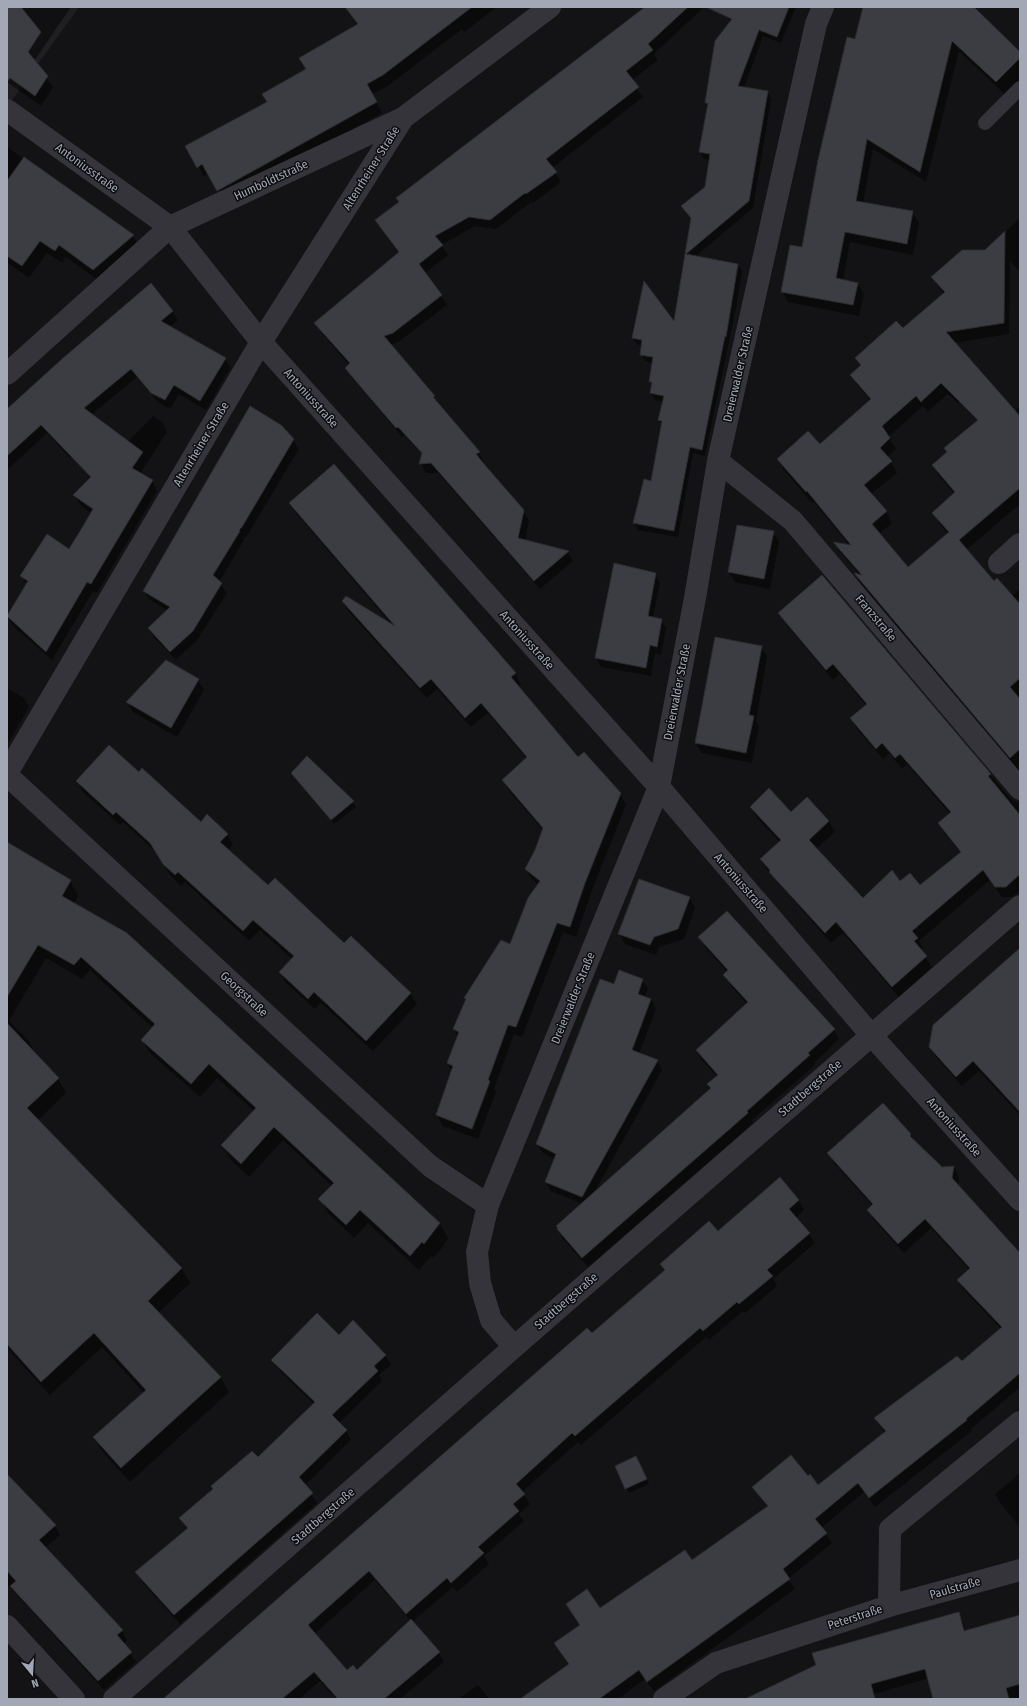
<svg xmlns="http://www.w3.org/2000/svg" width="1027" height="1706" font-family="'Fira Sans Condensed',sans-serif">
	<rect width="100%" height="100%" fill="#131315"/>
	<path fill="#1f1f22" d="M7,7H79L7,107Z"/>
	<path fill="#0007" fill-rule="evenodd" d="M7,7H71L34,61L53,87L41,106L7,82Z
		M364,7H497L464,32L462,29L389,85L372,94L382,113L224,200L209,173L204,177L187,146L268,102L358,26L353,16Z
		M644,7H704L654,54L658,60L632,80L643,97L552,168L561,182L533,203L531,202L496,229L475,226L441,245L448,255L425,273L447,305L398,342L391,345L479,452L484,462L482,463L523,511L529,520L525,541L568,552L573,561L540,589L438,473H426L421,464L423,455L404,435L402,437L352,377L346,368L349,365L321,332L316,323L399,253L376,221L645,8Z
		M742,7H796L781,43L763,36L744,88L767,92L771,99L753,208L695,257L738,265L742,271L736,308L705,456L693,453L678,537L638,530L634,523L652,482L662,425L659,420L663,402L655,400L651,393L652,386L650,382L653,363L645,361L641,354L642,346L637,344L633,338L675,323L691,219L682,207L705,188L710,160L704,159L700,152L708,107L706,103Z
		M864,7H972L1020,54V94L1012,101L959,51L926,182L873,149L863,203L912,212L919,223L913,255L850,242L843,281L857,283L864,294L859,316L788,302L782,291L803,248Z
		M7,147L133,236L140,248L101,282L66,257L62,263L47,253L29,278L7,262Z
		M1020,218V272L1010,261L1009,334L954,343L983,379L958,403L948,394L927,412L923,406L888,437L896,449L887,457L897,473L871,494L886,512L892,523L879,534L908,569L948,534L940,524L934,513L955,494L939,476L933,465L1020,407V504L966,550L994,582L1012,596L1020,589V772L861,584L856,575L861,576L841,553L835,543L850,546L814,502L812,503L784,470L778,459L820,446L871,401L858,386L852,376L861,367L856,358L903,330L944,294L932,277L985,251Z
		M172,311L178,320L170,327L225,359L230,368L206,410L179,394L170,409L158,402L137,377L91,415L103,429L70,458L47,433L7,470V410Z
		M153,416L162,422L167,432L140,474L152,481L157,491L97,593L93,591L52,660L13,626L8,617L27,585L22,576L69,550L91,513L80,505L75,495Z
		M280,425L293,440L299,449L247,536L243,539L244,540L219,582L227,593L197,640L176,660L154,637L149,628L168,611L149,599L144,591Z
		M290,503L515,674L521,684L518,687L578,758L620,794L626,805L591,893L576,937L563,932L522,1037L514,1034L494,1089L496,1092L478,1139L443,1126L437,1115L452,1072L448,1063L458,1037L454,1029L511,945L538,884L532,879L526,869L536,851L543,830L509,791L503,780L527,759L488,713L471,727L437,689L427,698L349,612L343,601L392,625L296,513Z
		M773,532L779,542L770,589L735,582L729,572Z
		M614,564L655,574L660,583L653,618L661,620L666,628L661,655L655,653L651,676L601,667L596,658Z
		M822,576L1010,798L1016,802H1020V891L1012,897H1002L990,880L919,941L923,949L921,951L932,967L899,997L843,933L831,943L767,870L761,860L780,842L757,818L751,807L791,813L807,798L829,822L835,832L816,849L863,899L900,882L920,887L961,853L945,833L939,823L950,814L907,764L902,769L889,753L883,759L857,729L851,718L866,705L840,674L833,680L786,624L779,613Z
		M761,647L767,657L756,721L759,727L752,763L702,753L696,743Z
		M198,680L204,690L177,737L133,712L128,702Z
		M7,688L24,698L29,707L7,745Z
		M307,757L353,802L356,807L334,824L292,773Z
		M139,773L201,823L227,834L233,845L228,850L269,886L344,945L410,993L417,1004L373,1051L321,1003L315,1009L286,983L280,972L292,959L260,930L249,941L185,882L181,886L170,875L158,854L123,822L120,825L83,792L77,781Z
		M7,860L70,881L78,895L74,904L126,934L440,1224L448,1238L442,1248L433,1258L431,1256L419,1270L368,1223L354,1238L328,1213L320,1199L332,1186L283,1140L249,1177L230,1159L222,1145L254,1111L217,1078L200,1097L151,1054L142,1040L153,1028L90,970L82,979L46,958L9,1021L28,1040L36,1055L58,1079L66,1093L38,1120L182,1269L190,1283L158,1313L220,1377L229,1392L130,1482L102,1451L94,1437L144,1393L102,1347L50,1395L7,1348Z
		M690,898L695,908L684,939L659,947L656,955L625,944L619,933Z
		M700,937L834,1030L839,1039L814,1063L815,1065L752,1120L753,1123L588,1267L563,1239L558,1229L583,1204L551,1191L546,1182L555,1159L543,1153L537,1144L614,986L642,980L648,989L644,997L651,1000L656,1009L639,1054L657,1061L662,1070L594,1193L712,1089L709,1084L718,1077L702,1060L697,1051L747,1004L730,985L724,975L727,972L705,947Z
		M1020,949V1115L979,1071L962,1086L936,1057L930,1047Z
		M911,1135L915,1142L941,1168L954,1167L959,1177L958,1186L1020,1255V1387L971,1429L972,1431L875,1507L864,1492L821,1528L832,1543L788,1579L795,1589L654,1691L645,1679L618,1699H522L570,1665L581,1625L600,1609L692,1561L768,1508L754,1487L808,1478L818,1486L885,1433L875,1418L962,1363L1001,1329L964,1290L958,1280L970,1270L931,1228L904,1253L874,1220L868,1210L873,1206L834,1163L829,1153Z
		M780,1179L799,1201L804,1210L796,1218L809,1234L815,1243L773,1279L777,1286L745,1313L743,1311L709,1340L706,1337L581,1445L578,1442L522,1492L530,1504L519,1514L524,1521L484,1556L489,1564L457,1592L453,1587L412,1622L439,1652L444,1662L401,1698L400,1697L397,1699H336L320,1681L299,1699H165L665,1271L661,1264L718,1233ZM375,1580L411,1621L357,1671H346L314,1634Z
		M339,1336L385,1355L391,1365L379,1375L382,1381L339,1423L346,1431L351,1440L305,1485L317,1503L180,1624L142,1582L137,1572L188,1529L181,1518L258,1459L314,1404L278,1369L273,1360Z
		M639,1462L649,1484L629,1493L626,1488Z
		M1020,1473V1527L1001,1504L995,1494Z
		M7,1475L55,1526L60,1535L45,1548L122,1631L127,1640L123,1644L136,1662L104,1690L7,1584Z
		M958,1613L963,1623L966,1631L1020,1616V1699H934L929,1678L864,1697L858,1687Z
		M478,1685L489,1699H459Z"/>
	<path fill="#3c3d42" stroke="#2d2d31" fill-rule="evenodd" d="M7,7H21L41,32L28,52L48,76L35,96L10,78L7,82Z
		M345,7H472L383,75L367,84L377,102L217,191L202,164L197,168L185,146L267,102L262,94L306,69L299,58L358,24Z
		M645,7H688L648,44L653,50L626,71L639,87L546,159L557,172L526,194L525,193L490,220L469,217L435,236L443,245L419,264L442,295L393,333L384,336L435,396L433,397L480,452L476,454L484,464L524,510L518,538L569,551L534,581L431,463L419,464L422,453L398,427L396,428L366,393L345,368L350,363L314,323L399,252L375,220L399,202L396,198Z
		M706,7H789L777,37L759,30L738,86L768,91L749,201L686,254L738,264L726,337L725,336L702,450L690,447L674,531L633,523L644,479L651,481L662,421L658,420L664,396L650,393L652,382H649L653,357L640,355L642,340L632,338L644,281L674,321L691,218L681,206L705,187L710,154L699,152L708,103H705L715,41L732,19Z
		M863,7H974L1020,52V58L996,82L952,41L920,172L867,139L856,201L913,211L907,244L845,232L836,278L858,283L853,305L781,292L790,245L802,247L818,160L847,37L855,39Z
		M24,157L72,191L134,235L93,270L59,245L55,251L40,241L22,266L7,256V181Z
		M1005,231L1004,323L946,332L1020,416V488L959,540L994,581L997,578L1020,604V678L1010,687L1020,699V749L1010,758L854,573L862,575L833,542L851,545L807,491L806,492L777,459L808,431L820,444L871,399L850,375L861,365L855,358L896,321L903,328L945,292L931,277L962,250H985ZM941,383L978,420L944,448L947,452L932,465L955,492L932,513L949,532L908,567L872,524L887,511L864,485L892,461L880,448L890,438L882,426L916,396L921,402Z
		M151,283L173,311L161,321L226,358L200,401L174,385L165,400L151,393L131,369L84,408L143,452L132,468L153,480L91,584L87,582L46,652L7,616L28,581L20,576L47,534L69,549L82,528L93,509L73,495L91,477L41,425L7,456V409L62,359Z
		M250,406L281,425L294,439L242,527L239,530L240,531L213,575L222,583L193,631L170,652L148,628L170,607L143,591Z
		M334,464L516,673L511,677L578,757L584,752L621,793L585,883L570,927L557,923L516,1027L508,1025L488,1080L490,1081L472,1129L436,1115L453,1066L447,1063L459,1032L453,1029L466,999L464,998L501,940L510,944L528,898L540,881L525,869L535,850L543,828L502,780L527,757L481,703L465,718L431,679L420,688L342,601L346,596L395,626L289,503Z
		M737,525L774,531L764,579L728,572Z
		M614,563L656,573L648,616L662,619L657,647L650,645L646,668L595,658Z
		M822,575L991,774L988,776L1020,815V874L1006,887H995L983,870L912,931L918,938L914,941L927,956L892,987L836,922L825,933L769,872L770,870L760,859L781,840L750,807L769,788L791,812L807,797L829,821L809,840L863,898L892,870L900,881L910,873L920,885L961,852L938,823L951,812L900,754L895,758L882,743L876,749L850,718L867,704L833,664L826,670L778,613Z
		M715,637L762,646L749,715L754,716L746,753L695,743Z
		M166,660L199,679L171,728L126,702Z
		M109,745L139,772L142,768L201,822L207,814L228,834L220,842L268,885L275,878L344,943L351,936L411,993L366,1041L314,992L308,999L279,972L294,956L253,920L243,931L178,872L175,875L163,864L150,843L116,812L113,815L76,781Z
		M307,756L354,801L331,820L291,773Z
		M7,842L71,880L62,896L127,933L440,1223L424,1244L422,1242L410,1256L360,1210L346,1225L318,1199L334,1183L274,1127L241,1164L221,1145L256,1108L209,1064L191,1084L141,1040L155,1024L81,957L74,965L38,945L7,997Z
		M639,879L690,897L678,929L654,937L650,945L618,934Z
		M727,911L835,1029L808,1053L810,1055L747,1111L748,1113L582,1258L557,1229L558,1228L556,1226L711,1088L707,1084L718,1075L696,1050L748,1002L723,975L728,970L698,937Z
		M1020,948V1112L973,1061L956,1077L929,1047L933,1025Z
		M619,970L643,979L638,994L651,999L632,1050L658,1060L582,1197L545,1182L556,1154L536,1144L600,979L614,984Z
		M7,1023L59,1078L27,1108L182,1268L148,1301L221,1377L121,1468L93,1437L146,1390L94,1333L41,1382L7,1344Z
		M883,1103L911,1134L910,1136L942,1167L954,1166L952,1178L1020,1253V1373L966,1419L967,1420L869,1498L858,1483L815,1519L827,1533L783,1569L790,1579L647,1682L639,1670L599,1699H520L569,1664L554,1643L580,1625L566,1604L587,1589L600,1608L685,1550L692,1560L768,1506L752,1487L791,1455L808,1476L810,1474L818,1485L886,1431L874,1418L957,1356L962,1361L1002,1327L957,1280L970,1268L925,1219L898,1244L867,1210L873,1204L827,1153Z
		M780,1177L799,1200L789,1209L810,1233L767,1270L773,1276L739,1304L737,1302L703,1331L700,1328L575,1436L572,1433L516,1484L525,1494L513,1504L519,1511L478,1547L484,1553L451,1583L447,1578L406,1614L369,1571L308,1625L347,1670L353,1665L357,1670L411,1619L440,1652L384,1699H338L314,1672L282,1699H163L587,1328L592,1333L665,1270L660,1264L709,1221L718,1231Z
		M317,1313L339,1335L353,1320L386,1355L374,1366L378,1371L332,1415L347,1430L299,1477L313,1493L174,1615L135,1572L188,1528L179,1518L213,1489L211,1486L252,1451L258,1457L315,1402L271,1360Z
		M636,1456L647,1479L625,1489L615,1466Z
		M7,1474L56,1525L39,1540L123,1630L117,1635L132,1652L98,1681L10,1586L16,1581L7,1571Z
		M959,1612L964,1631L1020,1615V1684L1006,1688L1009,1699H933L925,1669L871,1684L875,1699H745L816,1665L812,1653Z"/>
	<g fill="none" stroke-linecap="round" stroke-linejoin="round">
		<path stroke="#34343a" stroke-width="14" d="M985,123L1020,88"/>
		<path stroke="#34343a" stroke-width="22" d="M7,110L170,227L261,342L659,787L871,1035L1020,1200
			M7,374L170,227L403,118L550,7
			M718,461L793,521L1020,789
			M999,563L1020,544
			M7,773L261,342L403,118
			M7,775L430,1166L488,1205
			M514,1347L491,1320L480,1283L477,1252L488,1205L659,787L695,598L718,461L816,24L823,7
			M889,1606L890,1529L1020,1422
			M7,1626L74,1699
			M114,1699L514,1347L1020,906
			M664,1699L716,1663L889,1606L1020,1570"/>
	</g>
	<g text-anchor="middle" stroke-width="3" stroke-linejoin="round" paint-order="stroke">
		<g font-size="12" fill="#a3a8b6" stroke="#0e0e10">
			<text transform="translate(87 168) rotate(36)" y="4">Antoniusstraße</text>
			<text transform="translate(371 168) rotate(-58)" y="4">Altenrheiner Straße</text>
			<text transform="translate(271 180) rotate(-25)" y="4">Humboldtstraße</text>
			<text transform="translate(738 374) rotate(-77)" y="4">Dreierwalder Straße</text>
			<text transform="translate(311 398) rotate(48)" y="4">Antoniusstraße</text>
			<text transform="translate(201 444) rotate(-59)" y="4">Altenrheiner Straße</text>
			<text transform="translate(876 618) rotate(50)" y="4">Franzstraße</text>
			<text transform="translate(527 640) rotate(48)" y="4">Antoniusstraße</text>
			<text transform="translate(677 692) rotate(-79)" y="4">Dreierwalder Straße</text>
			<text transform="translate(741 883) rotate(49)" y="4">Antoniusstraße</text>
			<text transform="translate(244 994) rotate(43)" y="4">Georgstraße</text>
			<text transform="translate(573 998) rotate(-68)" y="4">Dreierwalder Straße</text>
			<text transform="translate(810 1088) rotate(-41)" y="4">Stadtbergstraße</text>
			<text transform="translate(954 1127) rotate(48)" y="4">Antoniusstraße</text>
			<text transform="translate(566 1301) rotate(-41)" y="4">Stadtbergstraße</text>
			<text transform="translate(323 1516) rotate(-41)" y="4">Stadtbergstraße</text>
			<text transform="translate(955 1588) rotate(-16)" y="4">Paulstraße</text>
			<text transform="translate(855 1617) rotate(-18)" y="4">Peterstraße</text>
		</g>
	</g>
	<rect width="1027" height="1706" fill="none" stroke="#a3a8b6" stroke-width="16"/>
	<g transform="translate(32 1674) rotate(162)" stroke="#0e0e10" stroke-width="3" paint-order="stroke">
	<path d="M0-3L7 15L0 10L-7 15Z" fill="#a3a8b6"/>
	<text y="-6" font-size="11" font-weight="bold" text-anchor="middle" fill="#a3a8b6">N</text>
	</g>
</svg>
